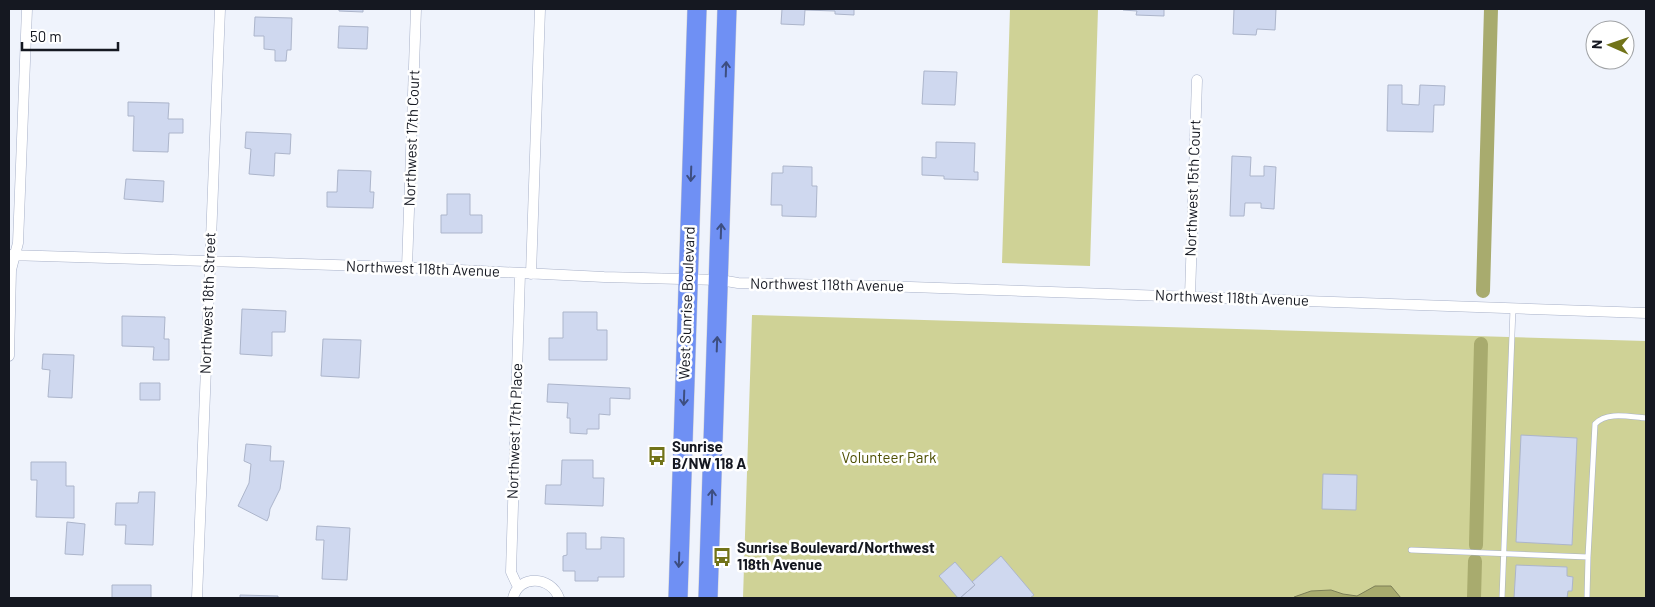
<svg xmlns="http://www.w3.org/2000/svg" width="1655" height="607" font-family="Barlow,sans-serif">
	<rect width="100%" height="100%" fill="#eff3fc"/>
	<path fill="#cfd296" d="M1010,9H1098L1090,266L1002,263Z
		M752,315L1646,341V598H743Z"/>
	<path fill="#a8ab6e" stroke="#7c7f57" d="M1375,586H1391L1401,598H1293L1294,597L1311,591L1331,590L1343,594L1357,596Z"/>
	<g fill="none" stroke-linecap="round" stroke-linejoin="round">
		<path stroke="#a8ab6e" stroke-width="14" d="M1483,291L1491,9
			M1476,545L1481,344
			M1474,598L1475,561"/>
	</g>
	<path fill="#cfd8ef" stroke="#acb5cb" d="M339,9H363V12L339,11Z
		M782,9H854V15L835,14V11L805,10L804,25L781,24Z
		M1123,9H1164V16L1136,15L1137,11L1123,10Z
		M1234,9H1276L1275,30L1257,29L1256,35L1233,34Z
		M255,17L292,18L291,50H287L286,61H275V50L264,49V36H254Z
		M339,26L368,27L367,49L338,48Z
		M924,71L957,72L955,105L922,104Z
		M1388,85H1402V104L1419,105L1420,85L1445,86L1444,105H1434L1433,132L1387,131Z
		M128,102L169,103L168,119H183V133H169L168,152L133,151L134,116H128Z
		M246,132L291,134L290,154L275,153L274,176L249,174L251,149L245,148Z
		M936,142L975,143L974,172H978V180L944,179V176L922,175V157L936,158Z
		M1232,156L1251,157L1250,176H1264V166L1276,167L1274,209L1261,208V203H1245L1244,216H1230Z
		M783,166L812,167V186H817L816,217L782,216V205H771L772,173H783Z
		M338,170L371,171L370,192H374L373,208L327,207V192H337Z
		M126,179L164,181L163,202L124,199Z
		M447,194H470V215H482V233H441V215H447Z
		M242,309L286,311L285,332H272V356L240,354Z
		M563,312H597V330H607V360H549V338H563Z
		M122,316L165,317L164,339H169V360H153L154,347L122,346Z
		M323,339L361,340L359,378L321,376Z
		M43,354L74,355L72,398L48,397L50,370L42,369Z
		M140,383H160V400H140Z
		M548,384L630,388V399L610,398V415L599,414V429H587V434L570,433V418H567L568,403L547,402Z
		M1521,435L1577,438L1572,545L1516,542Z
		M246,444L271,446L270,461H284L280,489L270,509L269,516L267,521L238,506L249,483L251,464L244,461Z
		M562,460H593V478H604L603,506L545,504L546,485H561Z
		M31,462H66V486H74V518L36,517L37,480H31Z
		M1323,474L1357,475L1356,510L1322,509Z
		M139,492H155L153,545L125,544L126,525H115L116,503H138Z
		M67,522L85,524L83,555L65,554Z
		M317,526L350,528L347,580L322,579L324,540H316Z
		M567,533H586V549H601V537L624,538V577H598V581H575V571H563V556L567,555Z
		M1001,556L1034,595L1030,598H960L975,585L972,582Z
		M955,562L975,585L960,598H958L939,576Z
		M1516,565L1567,567V576L1573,577L1572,591H1568L1567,598H1514Z
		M112,585H151V598H112Z
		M240,595L278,596V598H240Z"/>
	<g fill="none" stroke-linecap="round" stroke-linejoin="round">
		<g stroke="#a8b1c8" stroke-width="6">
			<path id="lane" d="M1411,550L1588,557L1595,424C1607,411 1630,417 1646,418
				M1502,598L1513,308
				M1587,598L1588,557"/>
		</g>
		<g stroke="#a8b1c8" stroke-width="11">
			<path id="street" d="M9,255L399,267L604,277L720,280L738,283L882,286L1646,313
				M407,267L416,9
				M531,274L540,9
				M1190,296L1197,80
				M9,356L11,270L18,243L27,9
				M518,587L511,572L520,273
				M197,598L220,9
				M513,598C519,574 551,576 559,598"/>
		</g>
		<g stroke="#d0d1d3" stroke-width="20">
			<path id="highway" d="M678,598L697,9
				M708,598L727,9"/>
		</g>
		<use href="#lane" stroke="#fff" stroke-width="5"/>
		<use href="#street" stroke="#fff" stroke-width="10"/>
		<use href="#highway" stroke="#6f90f4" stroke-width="19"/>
	</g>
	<defs><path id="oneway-shaft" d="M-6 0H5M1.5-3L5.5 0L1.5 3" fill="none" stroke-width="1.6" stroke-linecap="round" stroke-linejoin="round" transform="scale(1.25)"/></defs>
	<g stroke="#3d4e80">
		<use href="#oneway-shaft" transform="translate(726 69) rotate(-88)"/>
		<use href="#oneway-shaft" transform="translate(691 174) rotate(92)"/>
		<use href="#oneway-shaft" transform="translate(721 231) rotate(-88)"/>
		<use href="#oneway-shaft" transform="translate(717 344) rotate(-88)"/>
		<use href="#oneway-shaft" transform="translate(684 398) rotate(92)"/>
		<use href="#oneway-shaft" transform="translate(712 497) rotate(-88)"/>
		<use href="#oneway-shaft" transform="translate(679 560) rotate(92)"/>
	</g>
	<defs>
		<g id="bus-bare" transform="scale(1.5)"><path d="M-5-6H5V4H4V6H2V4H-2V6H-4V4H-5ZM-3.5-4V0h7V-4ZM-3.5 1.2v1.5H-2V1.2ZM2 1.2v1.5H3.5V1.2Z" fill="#717319" stroke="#fff" stroke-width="2.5" paint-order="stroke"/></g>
	</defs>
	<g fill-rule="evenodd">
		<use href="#bus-bare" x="657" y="456"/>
		<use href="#bus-bare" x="722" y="557"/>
	</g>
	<g text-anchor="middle" stroke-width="5" stroke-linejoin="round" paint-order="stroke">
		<g font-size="15" fill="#151821" stroke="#fff">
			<text transform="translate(412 138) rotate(-88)" y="5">Northwest 17th Court</text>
			<text transform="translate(1193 188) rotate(-88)" y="5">Northwest 15th Court</text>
			<text transform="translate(423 269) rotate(2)" y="5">Northwest 118th Avenue</text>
			<text transform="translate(827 285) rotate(1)" y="5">Northwest 118th Avenue</text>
			<text transform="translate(1232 298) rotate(2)" y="5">Northwest 118th Avenue</text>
			<text transform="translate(208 303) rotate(-88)" y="5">Northwest 18th Street</text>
			<text transform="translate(687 303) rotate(-88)" y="5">West Sunrise Boulevard</text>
			<text transform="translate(515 431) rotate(-88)" y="5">Northwest 17th Place</text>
		</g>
		<g font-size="15" font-weight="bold" fill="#151821" stroke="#fff" text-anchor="start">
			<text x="672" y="452">Sunrise<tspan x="672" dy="17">B/NW 118 A</tspan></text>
			<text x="737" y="553">Sunrise Boulevard/Northwest<tspan x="737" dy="17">118th Avenue</tspan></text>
		</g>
		<g font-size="15" fill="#4f5004" stroke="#fff">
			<text x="889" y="463">Volunteer Park</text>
		</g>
	</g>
	<rect width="1655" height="607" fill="none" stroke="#151821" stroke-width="20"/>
	<g transform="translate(1610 45) rotate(272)"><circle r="24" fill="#ffffff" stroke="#a1a3a6"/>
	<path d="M0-4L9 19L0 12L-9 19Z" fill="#717319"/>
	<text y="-8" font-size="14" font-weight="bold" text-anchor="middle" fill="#151821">N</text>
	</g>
	<path d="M22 42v8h96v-8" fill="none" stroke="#151821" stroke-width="2.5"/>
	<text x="30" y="42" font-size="15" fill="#151821" stroke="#ffffff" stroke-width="4" paint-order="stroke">50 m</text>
</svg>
